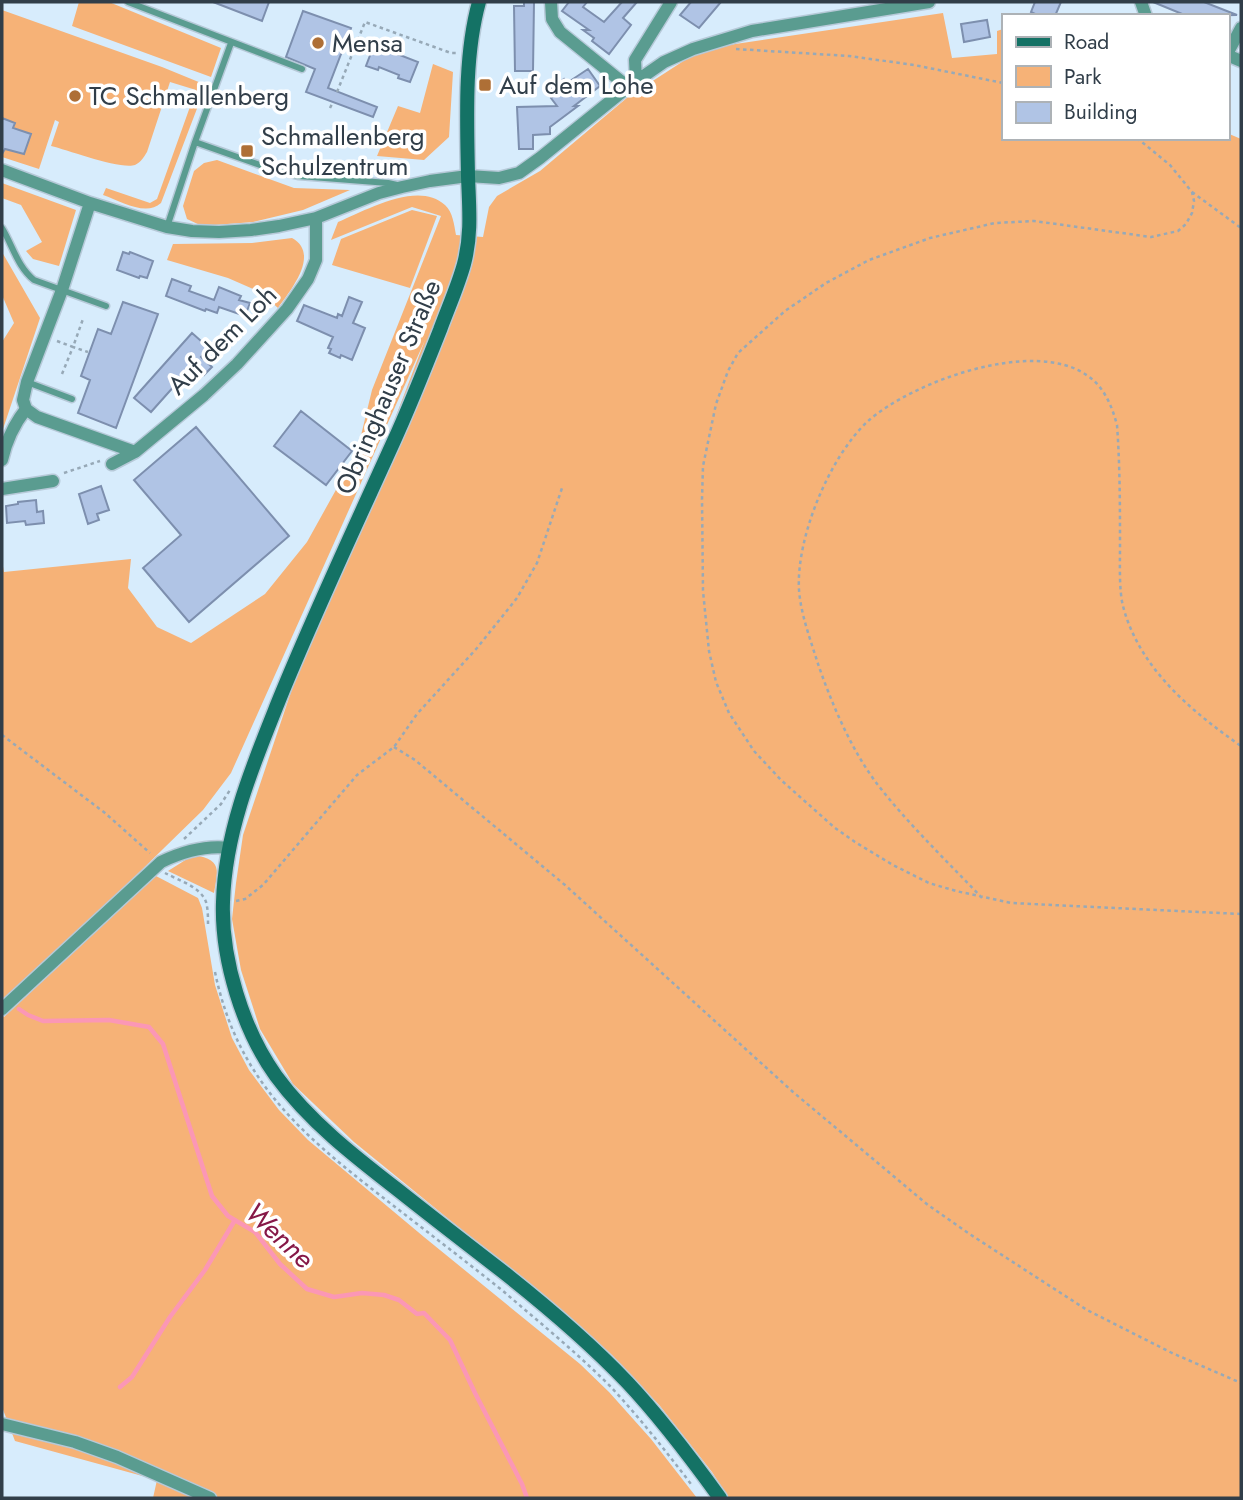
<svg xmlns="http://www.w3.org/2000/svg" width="1243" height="1500" font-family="Jost,sans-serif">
	<rect width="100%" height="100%" fill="#d7ecfc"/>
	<path fill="#f6b277" d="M79,2H109L221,48L211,77L72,26Z
		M2,10L162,67L206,85L161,203C146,217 121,201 103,195L106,188L150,203L157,199L196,90L170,82L147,152C144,157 141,162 135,165C121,170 68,150 51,146L59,122L55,120L39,169L2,157Z
		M943,13L952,58L997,54V31L1003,29V138H1227V133L1241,139V1498H729L712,1472L660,1406L612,1355L559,1309L354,1142L293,1084L260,1029L241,970L232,919L236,883L243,835L293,686L425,340L231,773L203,810L2,1006V561L4,572L131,559L128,588L157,627L191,643L265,594L307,542L357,452L372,390L441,216L412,207L331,240L338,222C365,211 418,180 445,205C453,212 454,225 456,235L483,237L489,207L497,196L540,171L628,97L702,49Z
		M433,64L453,72L449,137L424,160L377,156L398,106L420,113Z
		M217,160L294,188L350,190L303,210L253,222L202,226L187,219L183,206L194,171L204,163Z
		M2,183L76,210L59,266L33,259L26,251L42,242L21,205L2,198Z
		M412,210L437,216L410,288L332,265L341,239Z
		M292,238C321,254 290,291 278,308L260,292L228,278L167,260L173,244L252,243Z
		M2,252L40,318L2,432V342L14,323L2,295Z
		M199,856C223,861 217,874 214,893L168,871L187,859Z
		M156,876L198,898L202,908L215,985L232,1038L249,1070L279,1110L308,1140L424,1237L580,1364L609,1392L651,1439L697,1498H153L157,1480L15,1441L2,1407V1015L4,1017Z"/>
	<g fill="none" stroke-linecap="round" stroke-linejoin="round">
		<path stroke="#fb97b5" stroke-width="4.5" d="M19,1009L28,1015L43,1021L109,1020L149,1027L163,1044L212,1196L228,1216L255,1232L280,1264L307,1289L334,1297L362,1293L384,1295L399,1300L417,1314L424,1313L450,1340L475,1393L522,1484L527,1498
			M120,1387L132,1377L170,1317L205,1270L235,1220"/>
	</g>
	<path fill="#b0c4e5" stroke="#7d8fae" stroke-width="2" d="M213,2H269L262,21Z
		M524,2H534L533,71H515L514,6H524Z
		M569,2H587L583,7L604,22L622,2H637L623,18L631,25L609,54L592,41L594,38L583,30H589L562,11Z
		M691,2H721L699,28L680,15Z
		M1035,2H1061L1055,16H1039L1031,12Z
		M1153,2H1204L1237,15L1187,16Z
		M303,11L351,28L328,88L377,107L373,117L306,92L315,69L286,57Z
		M987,20L990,37L964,42L961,24Z
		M374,45L418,62L410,82L398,78L399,75L379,67L378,70L366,66Z
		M588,69L600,86L574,106H578L550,127V134L533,135V149H519L517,107L557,106L551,98L553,96L549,91L564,79L567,83Z
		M2,118L15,123L13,128L31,134L24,154L5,149L2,154Z
		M123,252L129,254L130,252L153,261L147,278L140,276L139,278L117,270Z
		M172,279L191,286L189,291L214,300L219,287L241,296L239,300L250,303L245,316L219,307L217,313L206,309L205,311L166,296Z
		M349,297L362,302L353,323L365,328L352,360L341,355L340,358L329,353L331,349L328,348L333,337L297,321L304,305L337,318L338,314L342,316Z
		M123,302L158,314L116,428L78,413L90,380L81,376L98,329L111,334Z
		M192,333L209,348L201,357L212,367L204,375L193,365L151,412L134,398Z
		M301,411L352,451L326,485L274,446Z
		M196,427L289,536L189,622L143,568L181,535L134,480Z
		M101,486L109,510L97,514L99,520L88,524L79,494Z
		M36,500L37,512L43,511L44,523L26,525L25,521L7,523L6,506L18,504V502Z"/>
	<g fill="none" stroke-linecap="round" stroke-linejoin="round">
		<g stroke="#b6c9d8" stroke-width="9">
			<path id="lane" d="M128,2L302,69
				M195,142L277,171L299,176L388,183L397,185
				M167,227L195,142L231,43
				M2,228C13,246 17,266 34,280L106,306
				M27,382L72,399"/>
		</g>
		<g stroke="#b6c9d8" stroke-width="15">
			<path id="street" d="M551,2L552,19L560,32L628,87
				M1141,2L1146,16
				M1227,54L1241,28
				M1227,55L1241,61
				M636,81L635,60L671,2
				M2,170L90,203L167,227L192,231L219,232L251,230L279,226L316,218L379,193L402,187L430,181L468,176L499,178L519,173L540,158L628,87L664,62L693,49L752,31L929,2
				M26,409L37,417L135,452
				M2,460C6,442 15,423 26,409L23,400L27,382L62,290L90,203
				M112,464L135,452L204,395L237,364L287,309L308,279L316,260V218
				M2,489L53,481
				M2,1009L161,862C182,852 205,845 229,848
				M2,1424L75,1442L117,1457L210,1498"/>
		</g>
		<g stroke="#b6c9d8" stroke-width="17">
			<path id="secondary" d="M479,2C464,56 467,120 468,176C469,206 472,234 464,264C458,286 448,308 440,330C425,368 410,406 393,443C354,529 314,614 279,700C253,765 225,831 223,902C221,959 243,1030 276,1076C309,1121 354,1156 398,1190C432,1217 467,1244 502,1271C545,1305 588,1341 627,1382C661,1418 691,1458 720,1498"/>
		</g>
		<path stroke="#97a9b7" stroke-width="2.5" stroke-dasharray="3.5 3.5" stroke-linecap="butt" d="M736,49L849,56L914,65L1003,83
			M337,92L365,22L451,53H456
			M330,108L333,102
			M1137,138L1170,165L1192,192L1194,201L1192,213L1186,224L1178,231L1151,237L1034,221L995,223L930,238L869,260L826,283L785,311L738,353L728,371L716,404L703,466L702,499L703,591L709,651L716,682L729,713L754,751L781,780L835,828L855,842L893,865L929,883L956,891L1011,903L1241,914
			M1192,192L1241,228
			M57,341L73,347L83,319
			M62,374L73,347L88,352
			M64,473L100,461
			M2,735L105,813L150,853
			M394,747L415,760L565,885L793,1092L928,1205L968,1233L1087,1310L1172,1353L1241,1383
			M184,839L221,804L230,790
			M165,873C178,880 201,887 206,902C208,909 208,917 208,924
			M982,898C947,861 909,825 878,785C851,750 831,702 817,661C810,638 801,615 799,590C796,538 829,458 867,422C911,382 1034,337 1088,376C1104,387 1112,406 1117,425C1120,466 1120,507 1120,548C1120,564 1119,591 1123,606C1139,668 1191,711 1241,746
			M236,901L245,899L263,885L357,775L394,747L417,714L477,648L517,598L537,563L562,488
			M215,972C237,1079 300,1133 381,1196C422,1228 463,1259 503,1291C539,1322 576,1352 610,1386C639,1417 665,1450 691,1484"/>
		<use href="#lane" stroke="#5a9c90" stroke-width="6"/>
		<use href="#street" stroke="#5a9c90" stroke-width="12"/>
		<use href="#secondary" stroke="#147265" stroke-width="14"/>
	</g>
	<g fill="#ae6f36" stroke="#fff" stroke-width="2.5">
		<circle cx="318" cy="43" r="7"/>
		<rect x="478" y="78" width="14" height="14" rx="3.5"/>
		<circle cx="75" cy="96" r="7"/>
		<rect x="240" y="144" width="14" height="14" rx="3.5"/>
	</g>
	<g text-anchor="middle" stroke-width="7" stroke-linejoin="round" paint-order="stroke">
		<g font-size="26" fill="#313e49" stroke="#fff" text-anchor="start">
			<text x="332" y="52">Mensa</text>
			<text x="499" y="94">Auf dem Lohe</text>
			<text x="89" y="105">TC Schmallenberg</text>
			<text x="261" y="145">Schmallenberg<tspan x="261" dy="30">Schulzentrum</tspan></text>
		</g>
		<g font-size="26" fill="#313e49" stroke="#fff">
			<text transform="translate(222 340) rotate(-45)" y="9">Auf dem Loh</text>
			<text transform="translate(388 387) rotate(-67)" y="9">Obringhauser Straße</text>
		</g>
		<g font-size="28" font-style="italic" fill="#861847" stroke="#fff">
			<text transform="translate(280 1235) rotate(43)" y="10">Wenne</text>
		</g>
	</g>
	<rect width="1243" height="1500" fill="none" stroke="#313e49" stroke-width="7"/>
	<rect x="1002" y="14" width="228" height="126" fill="#ffffff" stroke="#adb2b6" stroke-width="2"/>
	<rect x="1016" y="37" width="35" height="10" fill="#147265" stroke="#adb2b6" stroke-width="2"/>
	<text x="1064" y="49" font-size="21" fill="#313e49">Road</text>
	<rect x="1016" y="66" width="35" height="21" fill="#f6b277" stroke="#adb2b6" stroke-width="2"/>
	<text x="1064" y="84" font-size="21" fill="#313e49">Park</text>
	<rect x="1016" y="102" width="35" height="21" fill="#b0c4e5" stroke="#adb2b6" stroke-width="2"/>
	<text x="1064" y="119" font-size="21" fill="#313e49">Building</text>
</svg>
